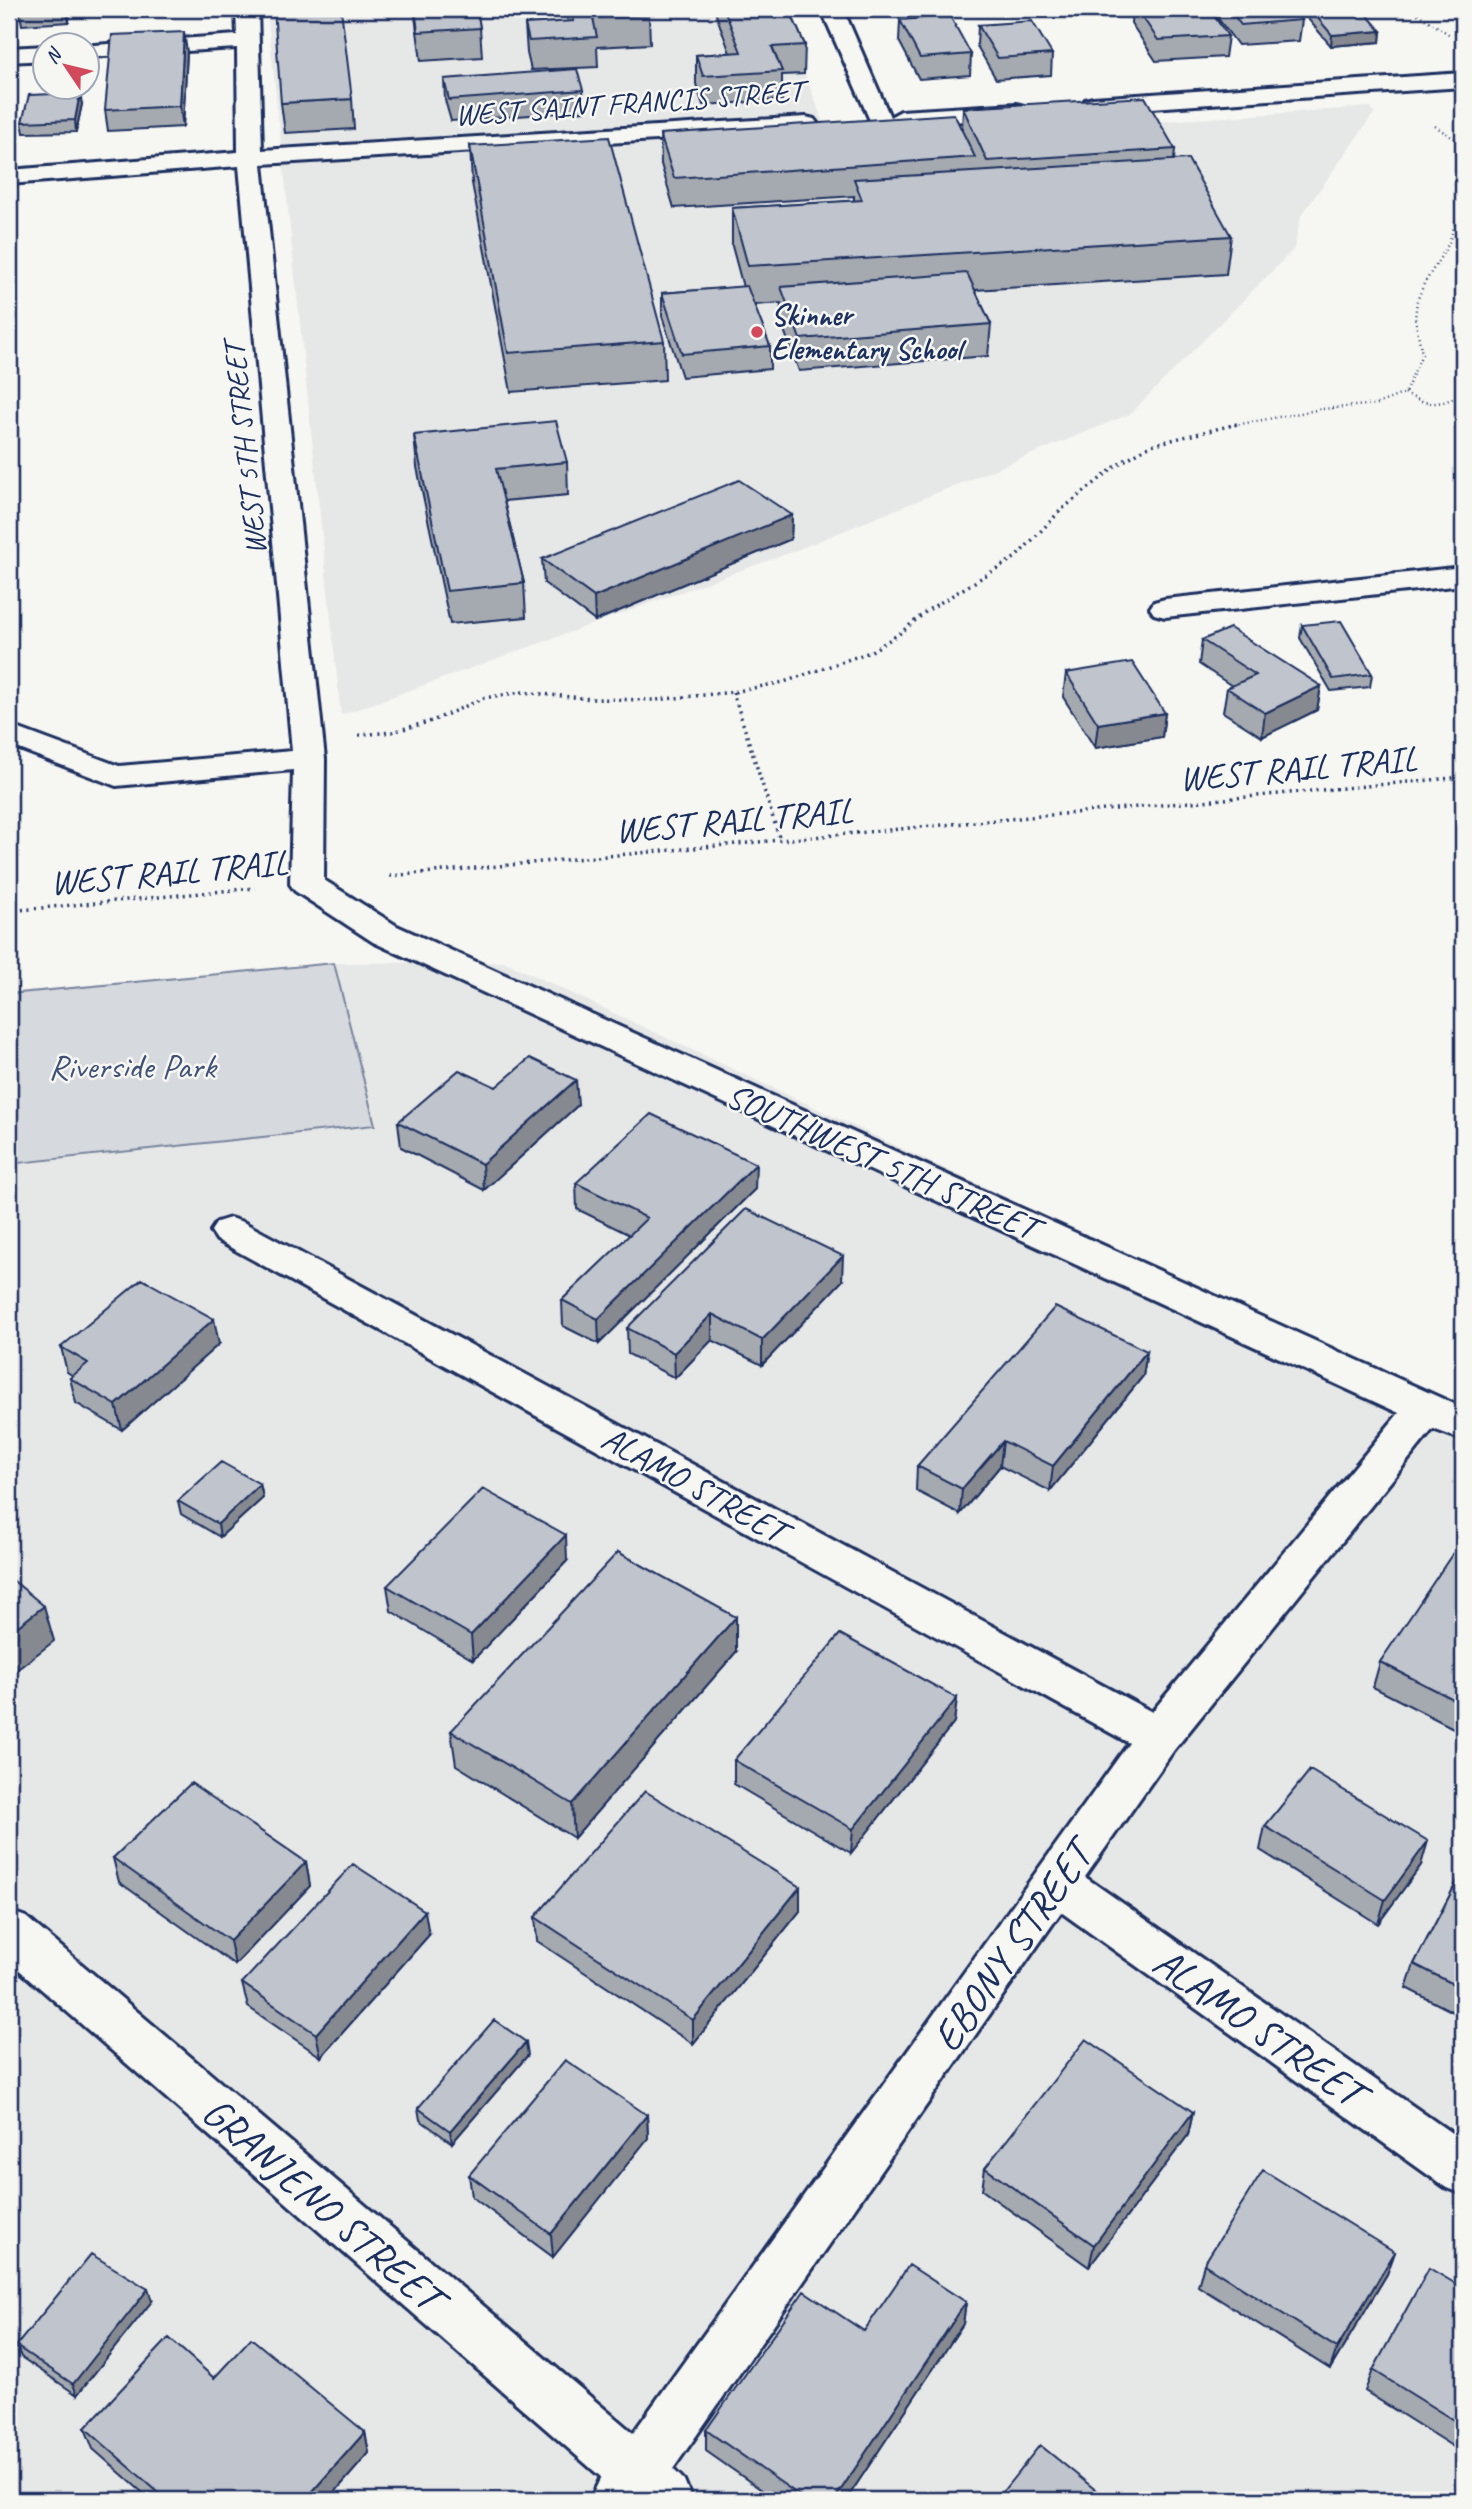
<svg xmlns="http://www.w3.org/2000/svg" width="1472" height="2509" font-family="Caveat,sans-serif">
	<rect width="100%" height="100%" fill="#f6f6f2"/>
	<filter id="ink" filterUnits="userSpaceOnUse"><feTurbulence type="fractalNoise" baseFrequency=".0143" numOctaves="2"/><feDisplacementMap in="SourceGraphic" scale="14" xChannelSelector="R" yChannelSelector="G"/><feConvolveMatrix kernelMatrix="1 2 1 2 8 2 1 2 1" color-interpolation-filters="sRGB"/></filter>
	<g filter="url(#ink)">
		<path fill="#e6e7e7" d="M267,9H779L832,144L1371,107L1374,113L1301,216L1294,249L1130,414L794,551L341,715Z
			M505,962L1463,1412V2500H9V1164L374,1125L334,963Z"/>
		<path fill="#d6d9dd" stroke="#78849e" stroke-width="2" d="M334,963L375,1125L9,1164V994Z"/>
		<g fill="none" stroke-linecap="round" stroke-linejoin="round">
			<g stroke="#1b2f5e" stroke-width="6">
				<path id="minor" d="M236,9H258L262,150L806,117L814,119L818,124L814,129L806,131L262,164L325,759L324,880L397,926L1463,1408V1440L1433,1429L1174,1750L1085,1877L1463,2141V2194L1445,2187L1061,1912L673,2469L684,2480L692,2500H590L601,2477L9,1961V1911L26,1917L633,2433L1129,1743L217,1240L211,1231L217,1222L230,1218L243,1222L1152,1712L1399,1413L373,942L295,891L290,884L293,770L116,786L9,745V725L119,766L292,751L239,166L9,184V170L238,152L237,48L88,57V46H80L237,35Z
					M821,9H843L890,117L901,111L1016,104L1024,106L1028,111L1024,116L1016,118L901,125L891,121L888,125H872Z
					M46,46V60L9,62V48Z
					M1463,73V87L1093,112L1085,110L1082,105L1085,100L1093,98Z
					M1463,567V585L1165,617L1154,614L1150,608L1154,602L1165,599Z"/>
			</g>
			<path stroke="#1b2f5e" stroke-width="2.5" stroke-dasharray="1 3.5" stroke-linecap="butt" d="M1410,9L1450,35
				M1435,126L1463,145
				M1405,393C1427,406 1442,407 1463,392
				M1230,426L1322,409L1377,404L1405,393L1422,354L1415,318L1417,301L1424,284L1448,245L1463,200"/>
			<path stroke="#1b2f5e" stroke-width="3.5" stroke-dasharray="2 4.5" stroke-linecap="butt" d="M733,692L780,840
				M359,735L392,732L432,721L484,698L521,692L592,699L656,700L733,692L784,682L870,652L899,634L928,610L1016,557L1061,510L1120,463L1151,445L1237,424
				M390,876L1463,777
				M9,911L255,888"/>
			<use href="#minor" fill="#f6f6f2" fill-rule="evenodd"/>
		</g>
		<path fill="#a5a9b0" stroke="#1b2f5e" stroke-width="2" d="M19,9H70L69,22L22,25Z
			M414,9H477L480,28L482,57L421,61Z
			M565,9H648L649,15L650,44L597,47L598,67L531,70L527,53L525,24L568,22Z
			M714,9H789L805,45L804,74L782,75V100L703,105L696,84V55L730,53Z
			M1132,9H1209L1228,36L1225,57L1156,61L1131,23Z
			M1211,9H1293L1302,20L1299,41L1238,45Z
			M1309,9L1381,31L1380,42L1331,46L1308,19Z
			M1453,9H1463V21Z
			M9,16L17,26L16,48H9Z
			M900,20L971,54L970,75L919,79L899,41Z
			M978,25L1052,54L1051,75L996,79L977,46Z
			M187,52L183,127L108,131L105,110Z
			M444,79L583,90L584,111L451,121L445,100Z
			M352,99L354,129L285,133L281,103Z
			M82,104L76,132L24,133L22,122Z
			M963,108L1175,149L1174,160L1231,236L1226,274L975,290L991,324L988,356L799,371L780,319L781,303L754,305L770,346V369L682,377L662,316V293L743,287L732,246V208L854,201V196L674,208L661,164L660,134L962,130Z
			M470,146L664,341L665,380L511,392L472,183Z
			M414,435L567,462L568,495L504,501L524,583L526,617L450,624L417,467Z
			M792,515L791,539L595,621L544,583L542,559Z
			M1302,625L1372,674L1370,687L1331,691L1300,638Z
			M1202,640L1321,686L1317,710L1262,737L1223,712L1227,688L1232,686L1199,664Z
			M1066,673L1165,713L1162,737L1095,748L1063,697Z
			M496,1087L578,1105L484,1190L401,1147L398,1122Z
			M576,1183L755,1189L599,1344L563,1326L562,1300L630,1235L577,1209Z
			M842,1281L762,1365L712,1340L675,1378L628,1354L627,1328Z
			M219,1344L122,1430L76,1403L70,1378L73,1376L67,1372L61,1347Z
			M1147,1351L1143,1376L1050,1491L1000,1466L960,1514L916,1491L917,1466Z
			M260,1484L263,1498L220,1537L181,1514L178,1501Z
			M1463,1550V1733L1373,1687L1380,1662Z
			M567,1561L473,1660L391,1611L387,1586Z
			M736,1652L574,1838L456,1765L451,1731Z
			M957,1698L954,1722L851,1853L734,1784V1760Z
			M1265,1826L1421,1865L1378,1924L1260,1850Z
			M113,1858L306,1862L310,1886L235,1965L119,1882Z
			M1463,1870V2017L1406,1988L1414,1964Z
			M800,1887V1911L693,2044L537,1941L535,1917Z
			M429,1935L321,2057L248,2007L242,1983Z
			M528,2055L452,2143L420,2120L418,2108Z
			M1193,2112L1188,2135L1089,2267L982,2190L985,2168Z
			M647,2115L648,2138L553,2257L472,2197L469,2175Z
			M1395,2252L1387,2274L1330,2369L1198,2286L1204,2264Z
			M1463,2288V2453L1365,2391L1373,2370Z
			M152,2301L77,2395L21,2357L16,2346Z
			M966,2302L963,2324L846,2500H776L706,2451V2430L864,2331Z
			M214,2378L365,2432L369,2453L328,2500H151L93,2449L85,2428Z"/>
		<path fill="#868990" stroke="#1b2f5e" stroke-width="2" d="M66,9H70L69,22Z
			M15,15L17,26L16,48L14,37Z
			M1381,31L1380,42L1331,46L1332,35Z
			M184,32L187,52L183,127L180,106Z
			M80,93L82,104L76,132L75,120Z
			M792,515L791,539L595,621L594,597Z
			M1321,686L1317,710L1262,737L1265,713Z
			M1165,713L1162,737L1095,748L1098,724Z
			M576,1080L578,1105L484,1190L482,1164Z
			M756,1164L755,1189L599,1344L598,1319Z
			M843,1256L842,1281L762,1365V1340Z
			M712,1314V1340L675,1378L674,1353Z
			M214,1319L219,1344L122,1430L116,1405Z
			M1147,1351L1143,1376L1050,1491L1053,1466Z
			M1003,1441L1000,1466L960,1514L962,1489Z
			M260,1484L263,1498L220,1537L218,1524Z
			M566,1535L567,1561L473,1660L471,1635Z
			M44,1606L54,1641L9,1676V1633Z
			M736,1617V1652L574,1838L572,1804Z
			M957,1698L954,1722L851,1853L853,1829Z
			M1428,1841L1421,1865L1378,1924L1385,1900Z
			M306,1862L310,1886L235,1965L230,1941Z
			M800,1887V1911L693,2044V2020Z
			M425,1911L429,1935L321,2057L316,2034Z
			M526,2042L528,2055L452,2143L450,2131Z
			M1193,2112L1188,2135L1089,2267L1094,2245Z
			M647,2115L648,2138L553,2257L551,2234Z
			M1395,2252L1387,2274L1330,2369L1337,2348Z
			M148,2289L152,2301L77,2395L73,2384Z
			M966,2302L963,2324L846,2500H834Z
			M365,2432L369,2453L328,2500H305Z"/>
		<path fill="#c0c4cd" stroke="#1b2f5e" stroke-width="2" d="M274,9H341L352,99L281,103Z
			M415,9H477L480,28L418,32Z
			M571,9H648L649,15L593,18L597,37L529,41L525,24L574,21Z
			M724,9H789L805,45L772,47L782,71L703,76L696,55L741,52Z
			M1137,9H1209L1228,36L1158,40Z
			M1229,9H1293L1302,20L1241,25Z
			M1310,9H1362L1381,31L1332,35Z
			M15,15L14,37H9V16Z
			M950,16L971,54L920,58L900,20Z
			M1032,21L1052,54L998,58L978,25Z
			M184,32L180,106L105,110L112,35Z
			M577,69L583,90L449,100L444,79Z
			M80,93L75,120L22,122L29,95Z
			M1145,97L1175,149L987,161L963,108Z
			M954,114L975,157L674,178L660,134Z
			M609,137L664,341L508,353L470,146Z
			M1188,159L1231,236L748,266L732,208L862,200L854,179Z
			M967,273L991,324L800,339L781,287Z
			M747,286L770,346L682,354L662,293Z
			M556,421L567,462L496,469L524,583L447,591L414,435Z
			M739,480L792,515L594,597L542,559Z
			M1341,621L1372,674L1333,679L1302,625Z
			M1230,628L1321,686L1265,713L1227,688L1256,675L1202,640Z
			M1132,662L1165,713L1098,724L1066,673Z
			M530,1058L576,1080L482,1164L398,1122L459,1070L496,1087Z
			M651,1114L756,1164L598,1319L562,1300L647,1218L576,1183Z
			M746,1209L843,1256L762,1340L712,1314L674,1353L627,1328Z
			M142,1279L214,1319L116,1405L70,1378L88,1363L61,1347Z
			M1055,1307L1147,1351L1053,1466L1003,1441L962,1489L917,1466Z
			M221,1462L260,1484L218,1524L178,1501Z
			M483,1489L566,1535L471,1635L387,1586Z
			M1457,1547L1463,1550V1704L1380,1662Z
			M618,1552L736,1617L572,1804L451,1731Z
			M9,1577L44,1606L9,1633Z
			M840,1634L957,1698L853,1829L734,1760Z
			M1310,1770L1428,1841L1385,1900L1265,1826Z
			M191,1783L306,1862L230,1941L113,1858Z
			M645,1791L800,1887L693,2020L535,1917Z
			M353,1864L425,1911L316,2034L242,1983Z
			M1463,1870V1989L1414,1964Z
			M494,2020L526,2042L450,2131L418,2108Z
			M1086,2039L1193,2112L1094,2245L985,2168Z
			M565,2060L647,2115L551,2234L469,2175Z
			M1263,2170L1395,2252L1337,2348L1204,2264Z
			M91,2254L148,2289L73,2384L16,2346Z
			M909,2265L966,2302L834,2500H806L706,2430L804,2291L864,2331Z
			M1429,2268L1463,2288V2426L1373,2370Z
			M169,2338L214,2378L251,2338L365,2432L305,2500H167L85,2428Z
			M1040,2445L1108,2500H996Z"/>
	</g>
	<circle fill="#d1495b" stroke="#f6f6f2" stroke-width="2.5" cx="757" cy="332" r="7"/>
	<g text-anchor="middle" stroke-width="5" stroke-linejoin="round" paint-order="stroke">
		<g font-size="30" fill="#1b2f5e" stroke="#f6f6f2">
			<text transform="translate(629 103) rotate(-4)" y="10">WEST SAINT FRANCIS STREET</text>
			<text transform="translate(245 449) rotate(-96)" y="10">WEST 5TH STREET</text>
		</g>
		<g font-size="30" font-weight="bold" fill="#1b2f5e" stroke="#f6f6f2" text-anchor="start">
			<text x="771" y="325">Skinner<tspan x="771" dy="34">Elementary School</tspan></text>
		</g>
		<g font-size="35" fill="#1b2f5e" stroke="#f6f6f2">
			<text transform="translate(1298 768) rotate(-5)" y="12">WEST RAIL TRAIL</text>
			<text transform="translate(734 820) rotate(-5)" y="12">WEST RAIL TRAIL</text>
			<text transform="translate(169 872) rotate(-5)" y="12">WEST RAIL TRAIL</text>
			<text transform="translate(882 1161) rotate(24)" y="12">SOUTHWEST 5TH STREET</text>
			<text transform="translate(694 1484) rotate(29)" y="12">ALAMO STREET</text>
		</g>
		<g font-size="35" fill="#405177" stroke="#f6f6f2">
			<text x="132" y="1078">Riverside Park</text>
		</g>
		<g font-size="42" fill="#1b2f5e" stroke="#f6f6f2">
			<text transform="translate(1011 1946) rotate(-55)" y="15">EBONY STREET</text>
			<text transform="translate(1259 2026) rotate(35)" y="15">ALAMO STREET</text>
			<text transform="translate(323 2203) rotate(41)" y="15">GRANJENO STREET</text>
		</g>
	</g>
	<rect width="1472" height="2509" fill="none" stroke="#f6f6f2" stroke-width="35"/>
	<rect x="18" y="18" width="1437" height="2474" fill="none" stroke="#1b2f5e" stroke-width="2.5" filter="url(#ink)"/>
	<g transform="translate(66 66) rotate(305)"><circle r="33" fill="#f6f6f2" stroke="#9ea6b7" stroke-width="2"/>
	<path d="M0-5L12 26L0 18L-12 26Z" fill="#d1495b"/>
	<text y="-10" font-size="19" font-weight="bold" text-anchor="middle" fill="#1b2f5e">N</text>
	</g>
</svg>
